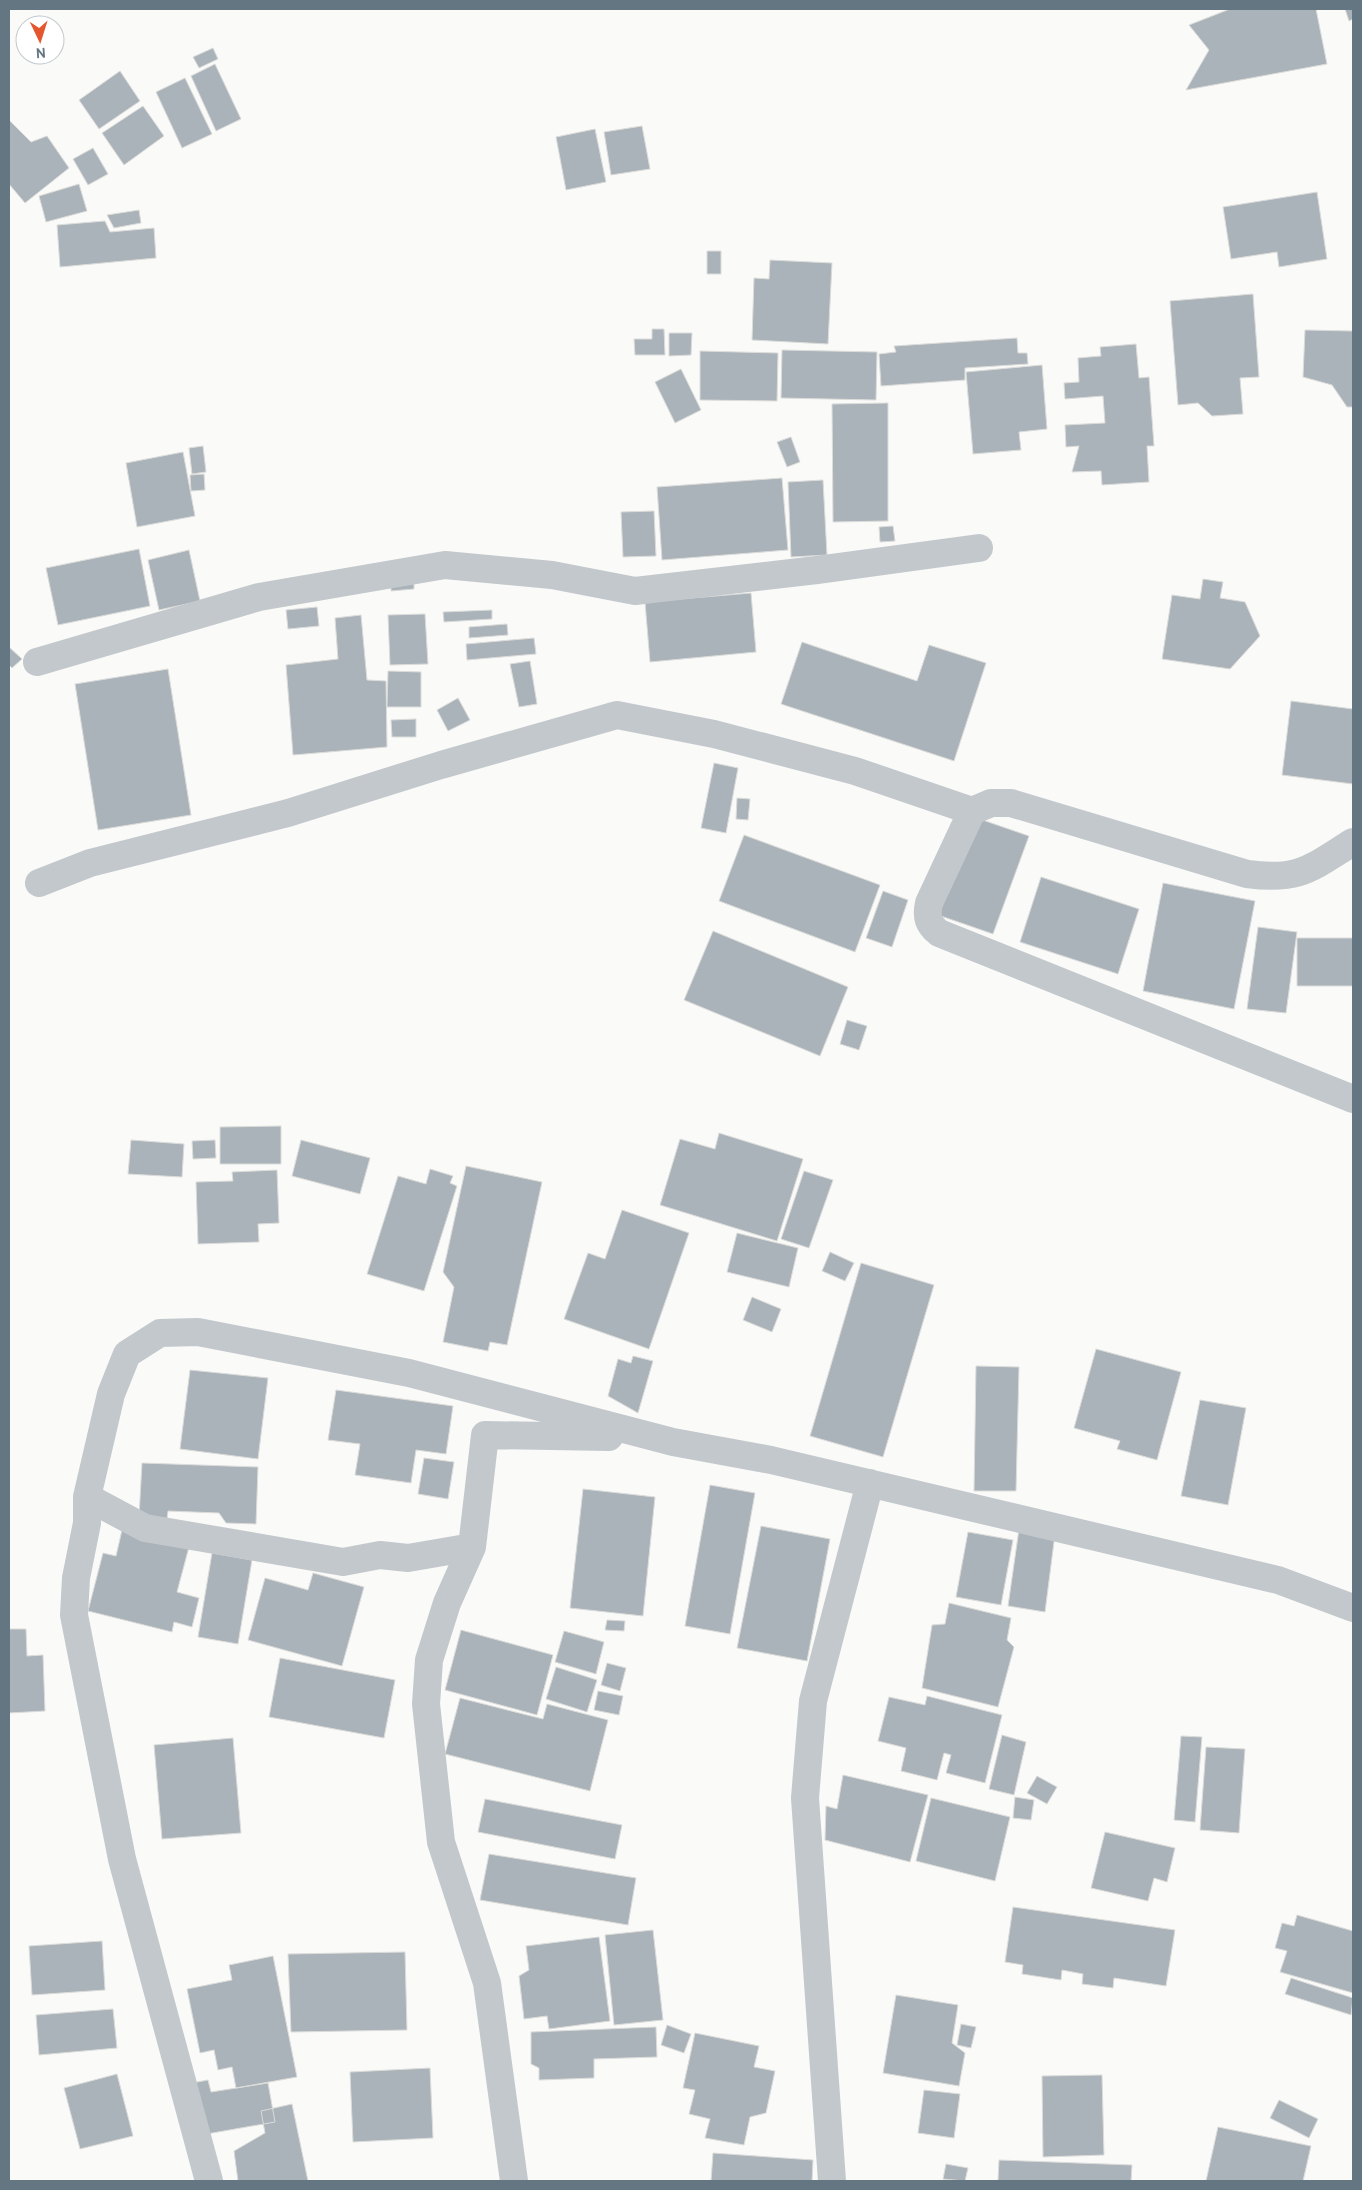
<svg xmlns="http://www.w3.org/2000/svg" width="1362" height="2190" font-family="Overpass,sans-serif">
	<rect width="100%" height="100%" fill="#fafaf8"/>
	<path fill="#aab3b9" stroke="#dcdcda" d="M1230,9H1316L1327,64L1186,90L1209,50L1189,25Z
		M1345,9H1353V19L1349,21Z
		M213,48L218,59L199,68L193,57Z
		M215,64L241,119L216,131L191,76Z
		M120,71L140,101L99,129L79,100Z
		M185,78L212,134L182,148L156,92Z
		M143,106L164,136L124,165L102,133Z
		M9,120L31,142L47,136L69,168L25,203L9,184Z
		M642,126L650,169L611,175L604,132Z
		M595,129L606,182L566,190L556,137Z
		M93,148L108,174L88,185L73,159Z
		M79,184L87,211L46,222L39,196Z
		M1317,192L1327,259L1279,267L1277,252L1231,259L1223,207Z
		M139,210L141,223L114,228L107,215Z
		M105,221L110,232L154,228L156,258L60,267L57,225Z
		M707,251H721V274H707Z
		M770,260L832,263L828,344L752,340L754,278L769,279Z
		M1253,294L1259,377L1240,378L1243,414L1212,416L1198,403L1178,405L1170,301Z
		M652,329H664L665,355H635L634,339H652Z
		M1305,330L1353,331V407H1347L1332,385L1303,377Z
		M669,333H692L691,355L669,356Z
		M1017,338L1018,353H1027L1028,364L965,368V380L881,386L879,354L896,352L894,346Z
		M1136,344L1139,378L1149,377L1154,446H1147L1149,482L1102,485L1101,471L1072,472L1079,446L1066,447L1065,425L1105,423L1103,396L1065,399L1064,383L1079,382L1078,358L1101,356L1100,347Z
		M782,350L877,352L876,400L781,398Z
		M700,351L778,353L777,401L700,400Z
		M1042,365L1047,429L1019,432L1021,450L973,454L966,372Z
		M681,369L701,410L675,423L655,382Z
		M888,403V521L833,522L832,404Z
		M791,437L800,462L787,467L777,442Z
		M203,446L206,472L192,474L189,448Z
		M183,452L195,516L137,527L126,463Z
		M204,474L205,490L191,491L190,475Z
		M782,478L788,550L662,560L657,487Z
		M823,480L827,555L791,557L788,482Z
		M654,511L656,556L623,557L621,512Z
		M893,526L895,541L880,542L879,527Z
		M139,549L150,606L58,625L46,568Z
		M189,550L200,601L159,610L148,560Z
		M414,579V589L391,591V580Z
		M1203,579L1223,582L1220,598L1245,602L1260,636L1230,669L1162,659L1172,595L1200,599Z
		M751,593L756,652L650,662L645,602Z
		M317,607L319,626L288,629L286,610Z
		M492,610V619L444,622L443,612Z
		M425,614L428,664L390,665L388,615Z
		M361,615L367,680L386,681L387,747L293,755L286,665L338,659L335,618Z
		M507,624L508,635L469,638V627Z
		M534,638L536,654L467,660L466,644Z
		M802,642L917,681L929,645L986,663L954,761L781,704Z
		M9,647L22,659L12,668L9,665Z
		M530,661L537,704L519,707L510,664Z
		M168,669L191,815L98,830L75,684Z
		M388,671L421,672V707H387Z
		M458,698L470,720L448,731L437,710Z
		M1291,701L1353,709V784L1282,775Z
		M416,719V737H392L391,720Z
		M714,763L738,768L726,833L701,828Z
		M737,798L750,799L748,820L736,819Z
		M974,817L1029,836L993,934L938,915Z
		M744,835L880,885L855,952L719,901Z
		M1041,877L1139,909L1118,974L1020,942Z
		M1163,883L1255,901L1234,1009L1143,991Z
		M883,891L908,900L892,947L866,938Z
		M1258,927L1297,932L1286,1013L1247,1009Z
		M713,931L848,987L820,1056L684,1000Z
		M1297,938H1353V986H1297Z
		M847,1020L867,1026L859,1050L840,1044Z
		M281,1126V1164H220V1127Z
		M719,1133L803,1159L777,1241L660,1205L680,1139L715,1149Z
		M131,1140L184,1144L182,1177L128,1174Z
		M215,1140L216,1158L193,1159L192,1141Z
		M301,1140L370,1158L360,1194L292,1176Z
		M466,1166L542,1182L507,1345L490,1342L488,1351L443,1342L454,1287L443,1272Z
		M430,1169L453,1176L450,1183L457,1186L424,1291L367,1274L398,1176L426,1184Z
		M277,1170L279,1223L258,1224L259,1242L198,1244L196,1182L233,1181L232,1172Z
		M804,1171L833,1180L809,1248L781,1239Z
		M622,1210L689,1233L649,1349L564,1319L588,1253L605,1259Z
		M737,1233L798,1248L789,1287L727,1272Z
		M830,1252L854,1263L845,1281L822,1271Z
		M861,1263L934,1285L883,1457L810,1436Z
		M752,1297L781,1309L772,1332L743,1320Z
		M1096,1349L1181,1372L1157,1460L1117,1449L1120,1441L1074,1428Z
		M633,1356L653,1361L638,1413L608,1396L618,1359L631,1363Z
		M976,1366L1019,1367L1016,1491H974Z
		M190,1370L268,1378L258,1459L180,1449Z
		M336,1390L453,1406L446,1454L416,1450L411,1483L355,1475L360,1444L328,1440Z
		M1200,1400L1246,1408L1228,1505L1181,1496Z
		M424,1458L454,1462L448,1499L418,1494Z
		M142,1463L258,1467L256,1524L226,1523L219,1513L168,1511L167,1519L139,1517Z
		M710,1485L755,1493L730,1634L685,1626Z
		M583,1489L655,1497L643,1616L570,1608Z
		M761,1526L830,1539L807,1661L737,1648Z
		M1019,1529L1055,1534L1045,1612L1008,1606Z
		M122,1530L189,1547L177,1592L199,1598L192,1627L174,1622L172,1632L88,1611L103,1553L116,1556Z
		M968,1532L1013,1540L1001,1605L956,1597Z
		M212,1553L252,1560L238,1644L198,1637Z
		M313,1573L364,1587L342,1666L248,1640L265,1578L308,1590Z
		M949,1603L1011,1618L1007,1640L1014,1647L998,1707L922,1688L932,1625L945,1624Z
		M607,1620L625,1621L624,1631L605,1630Z
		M9,1629H26L27,1656L43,1655L45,1711L9,1713Z
		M461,1630L553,1655L537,1715L445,1690Z
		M564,1631L604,1642L596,1674L555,1662Z
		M280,1658L395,1680L384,1738L269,1717Z
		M607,1663L626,1668L620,1691L601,1685Z
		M556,1667L597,1680L587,1712L546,1699Z
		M598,1691L623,1696L619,1715L594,1710Z
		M927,1696L1002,1715L985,1783L946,1773L951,1755L944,1753L937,1780L901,1771L906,1748L878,1741L889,1697L925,1705Z
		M460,1698L543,1719L547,1704L608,1720L590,1791L445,1754Z
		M1002,1735L1026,1742L1014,1795L989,1789Z
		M1181,1736L1202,1737L1195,1822L1174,1820Z
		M233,1738L241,1833L162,1839L154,1745Z
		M1206,1747L1245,1749L1239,1833L1200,1830Z
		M843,1775L928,1795L910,1862L825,1840L826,1806L837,1809Z
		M1037,1776L1057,1787L1047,1804L1027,1793Z
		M1015,1797L1034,1800L1031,1820L1013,1818Z
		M931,1798L1010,1817L995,1881L916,1861Z
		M485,1799L622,1825L615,1859L478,1832Z
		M1105,1832L1175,1848L1167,1882L1154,1878L1148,1901L1091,1888Z
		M489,1854L636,1878L628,1925L480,1900Z
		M1013,1907L1175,1930L1166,1986L1114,1978L1113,1988L1082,1984L1083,1974L1062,1970L1061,1980L1022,1974L1023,1965L1005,1962Z
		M1297,1915L1353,1931V1993L1280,1972L1287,1951L1275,1948L1282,1923L1294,1926Z
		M653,1930L663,2020L614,2025L605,1935Z
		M599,1937L610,2021L549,2029L547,2016L524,2019L519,1976L529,1970L526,1946Z
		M102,1941L105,1990L32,1995L29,1946Z
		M405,1952L407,2030L291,2032L288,1954Z
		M273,1956L297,2077L236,2088L232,2067L218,2070L214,2050L200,2053L187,1989L232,1980L229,1965Z
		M1291,1978L1353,1998L1351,2015L1285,1994Z
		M896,1995L958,2005L952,2043L965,2053L959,2086L883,2073Z
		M113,2009L117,2048L39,2055L36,2015Z
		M961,2024L976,2027L971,2048L957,2045Z
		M667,2025L691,2034L684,2053L661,2045Z
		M656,2027L657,2057L594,2059V2078L539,2080V2068L531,2064V2032Z
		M695,2033L759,2046L754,2067L775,2071L766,2113L750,2117L744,2145L705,2138L710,2119L689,2114L695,2090L683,2088Z
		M430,2068L433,2138L353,2142L350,2072Z
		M117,2074L133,2136L80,2149L64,2088Z
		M1102,2075L1104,2155L1043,2157L1042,2076Z
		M208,2080L211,2092L268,2083L275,2122L201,2135L192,2083Z
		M924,2090L960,2094L954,2138L918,2133Z
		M1279,2100L1318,2119L1309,2138L1270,2118Z
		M292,2104L308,2181H238L234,2151L265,2133L261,2111Z
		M1218,2127L1311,2146L1303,2181H1206Z
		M713,2153L813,2160L812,2181H711Z
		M999,2160L1132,2165L1131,2181H998Z
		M946,2164L968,2168L965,2181L943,2179Z"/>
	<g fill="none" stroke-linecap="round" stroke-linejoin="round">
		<path stroke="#c3c8cc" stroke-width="28" d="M37,662L259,597L445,565L552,575L635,591L817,570L979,548
			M1353,842C1311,868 1300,881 1247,874L1011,803H991L972,811L929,903C926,917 928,924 939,933L1353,1099
			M39,883L90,863L288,813L441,765L617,715L714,734L855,771L972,811
			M87,1497L145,1528L343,1562L380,1555L408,1558L472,1547L485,1435L609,1437
			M472,1547L447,1603L429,1660L426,1704L441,1842L487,1983L514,2181
			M209,2181L122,1859L74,1615L76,1578L87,1523V1497L111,1394L127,1354L160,1333L198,1332L409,1373L673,1442L771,1460L1278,1580L1353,1608
			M832,2181L805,1798L813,1701L870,1483"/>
	</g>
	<rect width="1362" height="2190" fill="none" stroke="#657683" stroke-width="20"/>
	<g transform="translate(40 40) rotate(176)"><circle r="24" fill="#ffffff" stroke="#c1c8cd"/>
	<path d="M0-4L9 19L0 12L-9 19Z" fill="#e4572e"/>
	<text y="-8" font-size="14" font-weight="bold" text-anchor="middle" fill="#657683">N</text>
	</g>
</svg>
